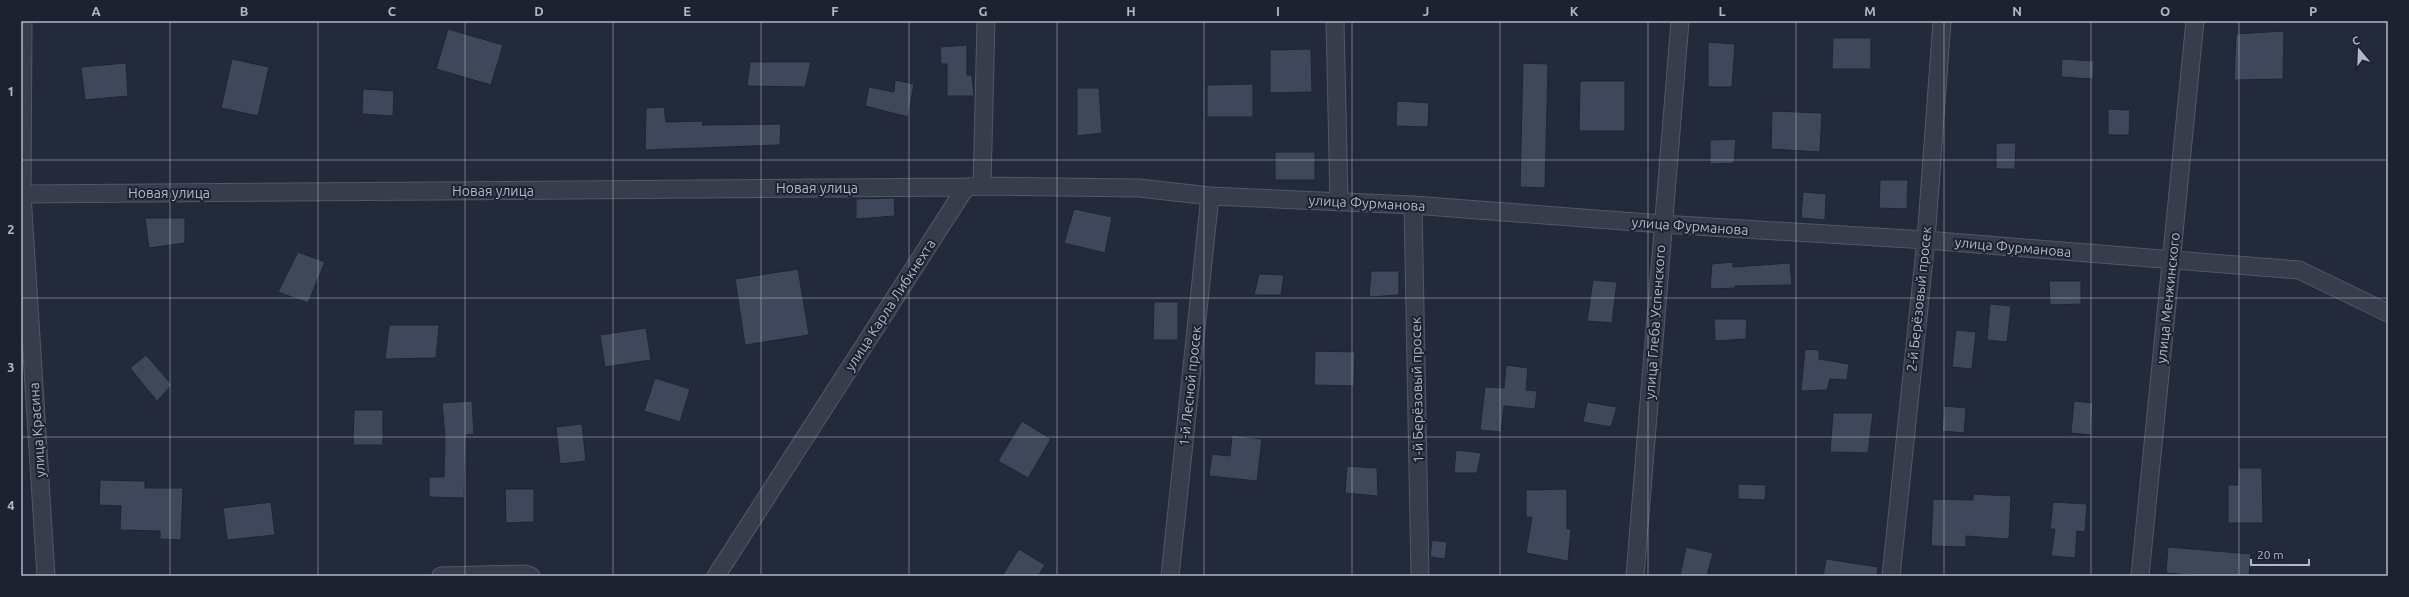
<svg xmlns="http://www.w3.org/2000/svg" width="2409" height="597" font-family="Ubuntu,sans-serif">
	<rect width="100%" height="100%" fill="#232a3b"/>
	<path fill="#3f485b" stroke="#1e2432" d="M448,29L503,45L491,85L436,69Z
		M2284,31L2283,79L2234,80L2236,34Z
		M1833,38H1871V69H1832Z
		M1708,42L1735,44L1732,87H1708Z
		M967,45V75H972L974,96H947V64H941L940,47Z
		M1311,49L1312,92L1270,93V50Z
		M232,59L269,67L258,116L221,108Z
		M2062,59L2094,61L2093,79L2061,77Z
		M750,62H811L805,87L747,86Z
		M126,63L128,96L85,100L81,67Z
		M1523,63L1548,64L1545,188L1520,187Z
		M895,80L914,84L908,117L865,106L869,87L894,92Z
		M1580,81H1625V131H1579Z
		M1253,84V117H1207V85Z
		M1077,88H1099L1102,133L1077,136Z
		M363,89L394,91L393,116L362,114Z
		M1397,101L1429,103L1428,127L1396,126Z
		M664,107L666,122L703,121L702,125L781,124L780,145L645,150L646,108Z
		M2108,109L2130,110L2129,135H2108Z
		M1772,111L1822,113L1820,152L1771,149Z
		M1736,139L1734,163L1710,164V140Z
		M1996,143H2016L2015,169H1996Z
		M1275,152H1315V180H1275Z
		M1880,180H1908L1907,209L1879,208Z
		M1803,192L1826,194L1825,220L1801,218Z
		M894,198L895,216L856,219V199Z
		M1074,209L1112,217L1105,253L1064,243Z
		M145,218H185V243L149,248Z
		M298,252L325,262L308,303L278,292Z
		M1733,262V267L1790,263L1792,285L1735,286V288L1710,289L1712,264Z
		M798,269L809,335L745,345L735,279Z
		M1371,271H1399V295L1369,297Z
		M1259,274L1284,275L1281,295H1254Z
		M1593,280L1617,282L1612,323L1587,321Z
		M2049,281H2081V304L2050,305Z
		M1154,302H1178V340H1153Z
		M1990,304L2011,306L2007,342L1987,340Z
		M1714,319H1747L1746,339L1715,341Z
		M389,325H439L436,358L385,359Z
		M646,328L651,360L605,367L600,335Z
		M1956,330L1976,332L1972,369L1952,367Z
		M1805,349L1819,350V359L1849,364L1847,380L1830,379L1827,390L1801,391Z
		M1315,351L1355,352L1354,386L1314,385Z
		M146,355L172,385L157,401L130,368Z
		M1506,365L1528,368L1526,390L1537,391L1535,409L1504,406L1501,432L1480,430L1485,387L1504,388Z
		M655,378L690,389L680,422L644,411Z
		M472,401L474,434L466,435L464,498L429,497V477H444L445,436L442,403Z
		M2074,401L2093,403L2091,435L2071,433Z
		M1587,402L1617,407L1611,427L1583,422Z
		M1944,406L1966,408L1964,433L1942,431Z
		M354,410H383V445H353Z
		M1833,413H1873L1868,453L1830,452Z
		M1022,421L1051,439L1028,478L998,461Z
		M582,424L586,461L560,464L556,427Z
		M1232,435L1262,439L1257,481L1209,476L1212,454L1230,456Z
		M1456,450L1481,453L1477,473H1454Z
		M1347,466L1377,468L1378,496L1345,493Z
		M2238,468H2262L2263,523H2228V485H2238Z
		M100,480L145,481V488H183L181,540L160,539V531L120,530L121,506L99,505Z
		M1738,484L1766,485L1765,500L1738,499Z
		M505,489H534V522L506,523Z
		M1567,489V529H1571L1568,561L1526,553L1532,517H1526V490Z
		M1973,494L2011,496L2009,539L1966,536V547L1931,546L1933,499L1973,500Z
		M271,502L275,535L227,540L223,508Z
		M2053,502L2087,504L2085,532L2077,531L2075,558L2051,556L2055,529H2050Z
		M1432,540L1447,542L1445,559L1430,557Z
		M1686,547L1713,553L1707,576H1680Z
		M2168,547L2251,554L2249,576H2203L2166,573Z
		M1019,549L1045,565L1038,576H1002Z
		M1826,559L1878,567L1877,576H1823Z"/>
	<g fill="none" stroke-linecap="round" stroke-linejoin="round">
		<g stroke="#525866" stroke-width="19">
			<path id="minor" d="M23,21L22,194L46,576
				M1335,21L1339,201
				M982,186L1139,188L1210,196L1413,205L1662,224L1926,240L2299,270L2388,313
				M21,194L966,187
				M1413,205L1420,576
				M441,576L525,574L531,576
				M716,576L966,187L982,186L986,21
				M1170,576L1210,196
				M1635,576L1680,21
				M1891,576L1926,240L1942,21
				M2140,576L2195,21"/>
		</g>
		<use href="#minor" stroke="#373d4b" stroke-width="17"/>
	</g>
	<path fill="none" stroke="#b2b8c7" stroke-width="1" stroke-opacity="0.55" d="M170,21V576M318,21V576M465,21V576M613,21V576M761,21V576M909,21V576M1057,21V576M1204,21V576M1352,21V576M1500,21V576M1648,21V576M1796,21V576M1944,21V576M2091,21V576M2239,21V576M21,160H2388M21,298H2388M21,437H2388"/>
	<g text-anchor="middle" stroke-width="4" stroke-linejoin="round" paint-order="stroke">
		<g font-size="14" fill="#b2b8c7" stroke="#1c2230">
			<text x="817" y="193">Новая улица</text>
			<text x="493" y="196">Новая улица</text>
			<text x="169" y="198">Новая улица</text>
			<text transform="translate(1367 203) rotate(3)" y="5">улица Фурманова</text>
			<text transform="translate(1690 226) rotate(4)" y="5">улица Фурманова</text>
			<text transform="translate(2013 247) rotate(5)" y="5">улица Фурманова</text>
			<text transform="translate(2168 298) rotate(-84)" y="5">улица Менжинского</text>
			<text transform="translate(1919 299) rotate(-84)" y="5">2-й Берёзовый просек</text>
			<text transform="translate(890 305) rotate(-57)" y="5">улица Карла Либкнехта</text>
			<text transform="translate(1655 322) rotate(-86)" y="5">улица Глеба Успенского</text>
			<text transform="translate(1190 386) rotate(-84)" y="5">1-й Лесной просек</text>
			<text transform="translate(1417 390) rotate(-91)" y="5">1-й Берёзовый просек</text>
			<text transform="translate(37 430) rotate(-94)" y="5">улица Красина</text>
		</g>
	</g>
	<rect width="2409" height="597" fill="none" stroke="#1c2230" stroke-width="44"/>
	<g transform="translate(2359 50) rotate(341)" stroke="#1c2230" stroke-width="3" paint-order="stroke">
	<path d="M0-3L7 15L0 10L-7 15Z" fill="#b2b8c7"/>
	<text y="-6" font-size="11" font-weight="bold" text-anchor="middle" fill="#b2b8c7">С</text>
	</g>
	<path d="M2251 559v6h58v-6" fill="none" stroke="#b2b8c7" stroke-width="2"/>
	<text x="2257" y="559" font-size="12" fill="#b2b8c7" stroke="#1c2230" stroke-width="3" paint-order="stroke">20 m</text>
	<rect x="22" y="22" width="2365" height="553" fill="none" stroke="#b2b8c7" stroke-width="1.5"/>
	<g font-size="13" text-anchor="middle" font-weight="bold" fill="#b2b8c7">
		<text x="96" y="16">A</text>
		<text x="244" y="16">B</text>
		<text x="392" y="16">C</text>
		<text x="539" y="16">D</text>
		<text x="687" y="16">E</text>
		<text x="835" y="16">F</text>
		<text x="983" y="16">G</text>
		<text x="1131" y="16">H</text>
		<text x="1278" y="16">I</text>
		<text x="1426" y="16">J</text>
		<text x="1574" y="16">K</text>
		<text x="1722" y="16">L</text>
		<text x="1870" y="16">M</text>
		<text x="2017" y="16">N</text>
		<text x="2165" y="16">O</text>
		<text x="2313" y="16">P</text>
		<text x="11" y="96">1</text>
		<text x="11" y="234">2</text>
		<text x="11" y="372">3</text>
		<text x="11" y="510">4</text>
	</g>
</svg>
